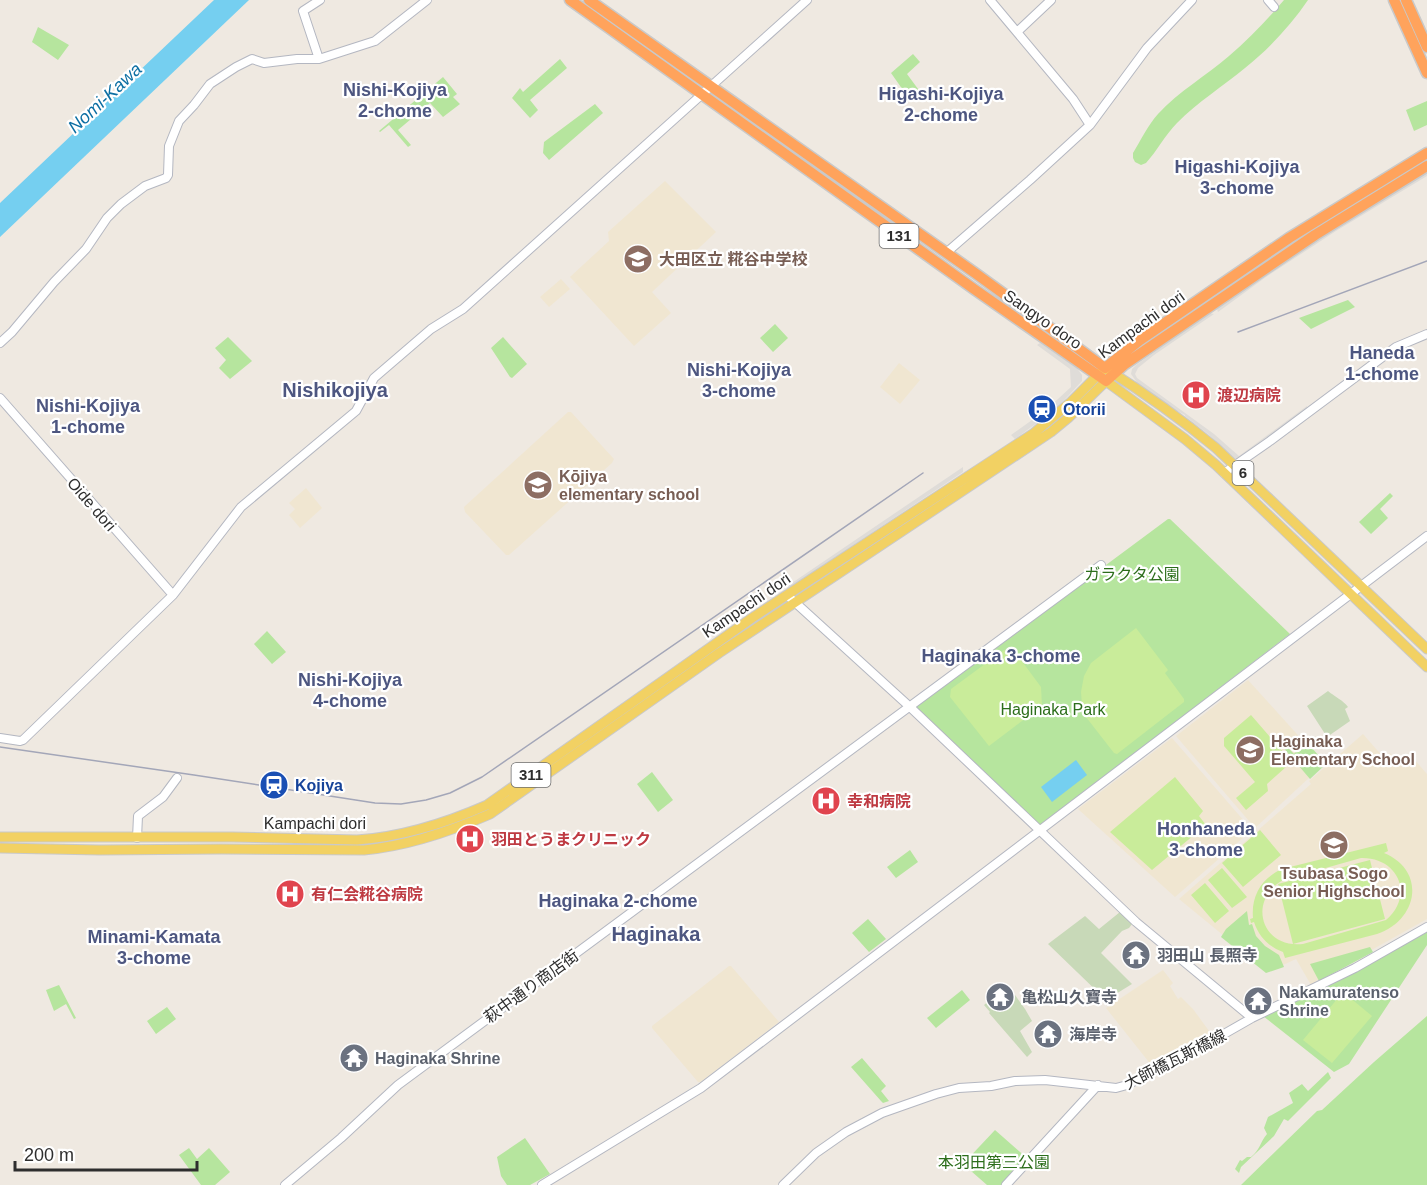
<svg xmlns="http://www.w3.org/2000/svg" width="1427" height="1185" font-family="Arial,'Noto Sans JP',sans-serif">
	<rect width="100%" height="100%" fill="#efe9e1"/>
	<path fill="#f0e6d1" d="M665,181L716,232L652,292L671,313L634,346L570,277L609,241L608,232Z
		M561,279L570,289L549,307L540,297Z
		M899,363L920,380L900,404L880,387Z
		M568,412H571L614,459L612,463L509,555H506L465,512L464,507Z
		M306,488L322,508L300,528L289,515L295,509L289,503Z
		M1248,680L1324,764L1255,828L1176,736Z
		M1363,734L1384,758L1390,753L1403,768L1414,759L1427,774V919L1316,981V982L1311,985L1296,959L1268,972L1179,899L1311,784L1309,781Z
		M1172,738L1252,830L1175,897L1078,809Z
		M729,966H731L779,1022L701,1082H698L652,1028V1026Z
		M1163,970L1173,983L1170,986L1178,999L1181,997L1193,1009L1212,1035L1152,1066L1106,1008Z"/>
	<path fill="#b6e59e" d="M1284,0H1308C1291,25 1269,49 1245,68C1223,86 1198,102 1177,123C1165,135 1157,151 1146,163L1141,165L1135,162L1133,158V153C1141,140 1148,125 1158,114C1179,91 1206,76 1229,56C1249,39 1267,20 1284,0Z
		M38,27L69,45L58,60L32,42Z
		M913,54L920,62L907,74L921,93L910,100L891,73Z
		M560,59L567,68L530,100L538,110L530,118L512,98L520,88L523,92Z
		M443,77L457,94L453,97L460,104L443,117L430,103L398,130L411,145L408,147L389,125L380,132L379,131Z
		M1427,101V125L1414,131L1406,110Z
		M595,104L603,113L549,160L543,153L544,142Z
		M1348,300L1355,307L1311,329L1299,318Z
		M775,324L788,338L773,352L760,338Z
		M228,337L252,361L230,379L219,368L226,360L215,348Z
		M503,337L527,364L512,378L510,377L491,348Z
		M1390,493L1393,496L1380,509L1388,518L1371,534L1359,522Z
		M1168,519H1170L1290,634L1066,806L1041,824H1038L916,707V706Z
		M267,631L286,652L272,664L254,644Z
		M1278,737L1294,754L1305,740L1326,764L1310,779L1275,738Z
		M652,772L673,800L658,812L637,784Z
		M910,850L918,862L896,878L887,867Z
		M1247,911L1249,925L1252,924L1256,936L1265,946L1279,955L1284,967L1266,973L1221,937L1226,929Z
		M868,919L886,939L869,952L852,933Z
		M1427,931V945L1349,1064L1334,1072L1263,1016Z
		M1370,947L1373,952L1319,981L1310,964Z
		M59,985L76,1018L74,1019L66,1004L54,1011L46,990Z
		M962,990L970,1000L936,1028L927,1018Z
		M167,1007L176,1019L156,1034L147,1021Z
		M1427,1016V1185H1241L1317,1111L1322,1110L1374,1062Z
		M862,1058L886,1086L881,1091L889,1101L883,1103L881,1101L851,1067Z
		M1328,1072L1331,1078L1288,1121L1284,1119L1274,1136L1241,1167L1239,1173L1235,1169L1240,1160L1242,1161L1247,1157H1251C1260,1150 1260,1142 1267,1134L1264,1128L1268,1117L1293,1103L1289,1093L1302,1084L1308,1091Z
		M995,1130L1027,1158L1002,1185H987L963,1164Z
		M525,1138L550,1174L530,1185H507L501,1176L497,1157Z
		M189,1148L197,1159L209,1148L230,1172L215,1185H201L179,1155Z"/>
	<path fill="#c8d9b8" d="M1328,691C1334,696 1344,701 1348,707L1345,709L1350,721L1327,737L1307,706Z
		M1120,912L1132,924L1129,928L1122,931L1101,953L1132,984L1106,1000L1048,944L1085,916L1099,929Z
		M1015,995L1025,1009L1032,1021L1020,1031L1032,1052L1027,1057L989,1013L990,1012L984,1005L991,999L997,1007Z"/>
	<path fill="#c9ec9a" fill-rule="evenodd" d="M1136,628L1168,670L1165,673L1184,699V702L1117,754L1114,753L1086,717L1082,705L1081,692L1084,676L1091,663Z
		M1004,650L1021,660L1041,687L1042,706L989,746L950,697L951,689Z
		M1251,715L1284,753L1286,767L1267,784L1268,791L1246,810L1236,798L1255,782L1224,746V738Z
		M1175,777L1203,811L1199,816L1206,825L1152,870L1110,832Z
		M1260,830L1281,855L1243,887L1222,863Z
		M1386,843L1388,851L1384,853C1427,871 1418,920 1377,934L1285,958L1283,952C1269,947 1259,937 1254,922L1251,923L1250,919L1253,918C1251,895 1262,878 1282,869ZM1361,858C1398,857 1415,895 1386,920L1303,944C1261,949 1247,900 1283,880Z
		M1370,860L1385,919L1293,944L1278,884Z
		M1222,868L1247,897L1232,908L1208,880Z
		M1205,883L1229,911L1215,923L1191,895Z
		M1343,992L1372,1016L1332,1063L1303,1040Z"/>
	<path fill="#dfdcd8" d="M1427,171V176L1336,231L1266,277L1218,312L1217,309L1220,306L1336,227Z
		M1209,313L1214,314L1154,355L1138,368L1135,374L1137,378L1214,434L1239,456L1307,406V409L1268,438L1236,460L1208,434L1185,416V415L1170,407L1138,384L1131,374L1132,369L1136,365Z
		M1040,343L1077,368L1082,375V381L1056,409L1015,439L1011,435L1046,410L1071,387L1070,369L1037,345Z
		M963,467V472L792,586L787,589L786,587Z"/>
	<path fill="#75cff0" d="M214,0H249L0,237V203Z
		M1076,760L1087,775L1052,802L1041,787Z"/>
	<g fill="none" stroke-linecap="round" stroke-linejoin="round">
		<g stroke="#b4b7c1" stroke-width="10">
			<path id="secondary" d="M990,0L1073,99L1090,125
				M1268,0L1274,7
				M1017,32L1051,0
				M319,59L303,11L320,0
				M946,253L1030,180L1090,125L1147,48L1192,0
				M0,343L12,332L54,282L86,249L107,218L121,204L145,186L166,178L168,175L169,146L179,121L194,105L210,84L236,67L252,59L264,63L297,59H319L375,41L427,0
				M0,398L173,595
				M1224,473L1270,441L1396,347L1427,334
				M787,595L910,707L1136,922L1252,1018
				M0,738L20,741L23,740L173,595L241,507L356,411L374,378L431,329L463,309L807,0
				M137,838L138,816L163,797L177,778
				M285,1185L341,1138L398,1085L1101,565
				M542,1185L701,1088L1427,536
				M783,1185L816,1153L846,1132L882,1113L936,1094L959,1088L991,1086L1015,1081L1045,1080L1116,1088L1127,1085L1217,1038L1252,1018L1355,968L1427,927
				M1006,1185L1098,1085"/>
		</g>
		<g stroke="#c9c9c9" stroke-width="11">
			<path id="primary" d="M0,837H232L357,840C401,837 446,823 487,805L752,618L1034,433L1071,402L1105,368C1143,392 1181,419 1216,448L1427,649
				M0,848L100,850L221,849L364,850C407,846 451,831 490,814L719,653L1051,432L1068,418L1106,381L1185,439L1216,465L1427,667"/>
		</g>
		<g stroke="#c9c9c9" stroke-width="13">
			<path id="highway" d="M570,0L974,289L1106,381L1125,364L1315,235L1427,166
				M589,0L975,273L1105,368L1140,340L1289,238L1427,153
				M1394,0L1427,73
				M1406,0L1427,47"/>
		</g>
		<use href="#secondary" stroke="#fff" stroke-width="8"/>
		<use href="#primary" stroke="#f2d163" stroke-width="9"/>
		<use href="#highway" stroke="#ffa35c" stroke-width="10"/>
		<path stroke="#a3a6b8" stroke-width="1.5" d="M1238,332L1427,261
			M0,747L194,775L375,803L401,804L426,800L450,793L482,777L923,473"/>
	</g>
	<defs>
		<g id="school-disc" transform="scale(1.5)"><circle r="9.5" fill="#8d6e63" stroke="#fff"/><path d="M0-5L7-2L0 1L-7-2ZM-4 1L0 2.5L4 1V4Q0 6-4 4Z" fill="#fff"/></g>
		<g id="hospital-disc" transform="scale(1.5)"><circle r="9.5" fill="#e0444e" stroke="#fff"/><path d="M-5-5h3v3.5h4V-5h3V5h-3V1.5h-4V5h-3Z" fill="#fff"/></g>
		<g id="station-disc" transform="scale(1.5)"><circle r="9.5" fill="#1a4fb4" stroke="#fff"/><path d="M-3-6H3Q5-6 5-4V2Q5 4 3 4L4.5 6H3L1.5 4h-3L-3 6H-4.5L-3 4Q-5 4-5 2V-4Q-5-6-3-6ZM-3.5-4v3h7v-3ZM-3.5 1v1.5H-2V1ZM2 1v1.5H3.5V1Z" fill="#fff"/></g>
		<g id="temple-disc" transform="scale(1.5)"><circle r="9.5" fill="#6b7280" stroke="#fff"/><path d="M0-6L5-2H3V0L6.5 2.5H4V6H1.5V3h-3V6H-4V2.5H-6.5L-3 0V-2H-5Z" fill="#fff"/></g>
	</defs>
	<g fill-rule="evenodd">
		<use href="#school-disc" x="638" y="259"/>
		<use href="#hospital-disc" x="1196" y="395"/>
		<use href="#station-disc" x="1042" y="409"/>
		<use href="#school-disc" x="538" y="485"/>
		<use href="#school-disc" x="1250" y="750"/>
		<use href="#station-disc" x="274" y="785"/>
		<use href="#hospital-disc" x="826" y="801"/>
		<use href="#hospital-disc" x="470" y="839"/>
		<use href="#school-disc" x="1334" y="845"/>
		<use href="#hospital-disc" x="290" y="894"/>
		<use href="#temple-disc" x="1136" y="955"/>
		<use href="#temple-disc" x="1000" y="997"/>
		<use href="#temple-disc" x="1258" y="1001"/>
		<use href="#temple-disc" x="1048" y="1034"/>
		<use href="#temple-disc" x="354" y="1058"/>
	</g>
	<g text-anchor="middle" stroke-width="4.5" stroke-linejoin="round" paint-order="stroke">
		<g fill="#fff" stroke="#6d6d6d" stroke-width="1.5">
			<rect x="879.5" y="224" width="39" height="24" rx="4.5"/>
			<rect x="1232.5" y="461" width="21" height="24" rx="4.5"/>
			<rect x="511.5" y="763" width="39" height="24" rx="4.5"/>
		</g>
		<g font-size="15" font-weight="bold" fill="#2e2e2e">
			<text x="899" y="241">131</text>
			<text x="1243" y="478">6</text>
			<text x="531" y="780">311</text>
		</g>
		<g font-size="16" font-weight="bold" fill="#785e54" stroke="#fff" text-anchor="start">
			<text x="659" y="265">大田区立 糀谷中学校</text>
			<text x="559" y="482">Kōjiya<tspan x="559" dy="18">elementary school</tspan></text>
			<text x="1271" y="747">Haginaka<tspan x="1271" dy="18">Elementary School</tspan></text>
			<text x="1334" y="879" text-anchor="middle">Tsubasa Sogo<tspan x="1334" dy="18">Senior Highschool</tspan></text>
		</g>
		<g font-size="16" fill="#2e2e2e" stroke="#fff">
			<text transform="translate(1043 319) rotate(35)" y="6">Sangyo doro</text>
			<text transform="translate(1141 324) rotate(-36)" y="6">Kampachi dori</text>
			<text transform="translate(92 504) rotate(49)" y="6">Oide dori</text>
			<text transform="translate(746 605) rotate(-34)" y="6">Kampachi dori</text>
			<text x="315" y="829">Kampachi dori</text>
			<text transform="translate(531 986) rotate(-36)" y="6">萩中通り商店街</text>
			<text transform="translate(1175 1059) rotate(-27)" y="6">大師橋瓦斯橋線</text>
		</g>
		<g font-size="16" font-weight="bold" fill="#be3a42" stroke="#fff" text-anchor="start">
			<text x="1217" y="401">渡辺病院</text>
			<text x="847" y="807">幸和病院</text>
			<text x="491" y="845">羽田とうまクリニック</text>
			<text x="311" y="900">有仁会糀谷病院</text>
		</g>
		<g font-size="16" font-weight="bold" fill="#164399" stroke="#fff" text-anchor="start">
			<text x="1063" y="415">Otorii</text>
			<text x="295" y="791">Kojiya</text>
		</g>
		<g font-size="16" fill="#2c6e1b" stroke="#fff">
			<text x="1132" y="580">ガラクタ公園</text>
			<text x="1053" y="715">Haginaka Park</text>
			<text x="994" y="1168">本羽田第三公園</text>
		</g>
		<g font-size="16" font-weight="bold" fill="#5b616d" stroke="#fff" text-anchor="start">
			<text x="1157" y="961">羽田山 長照寺</text>
			<text x="1279" y="998">Nakamuratenso<tspan x="1279" dy="18">Shrine</tspan></text>
			<text x="1021" y="1003">亀松山久寶寺</text>
			<text x="1069" y="1040">海岸寺</text>
			<text x="375" y="1064">Haginaka Shrine</text>
		</g>
		<g font-size="18" font-weight="bold" fill="#4d5680" stroke="#fff">
			<text x="395" y="96">Nishi-Kojiya<tspan x="395" dy="21">2-chome</tspan></text>
			<text x="941" y="100">Higashi-Kojiya<tspan x="941" dy="21">2-chome</tspan></text>
			<text x="1237" y="173">Higashi-Kojiya<tspan x="1237" dy="21">3-chome</tspan></text>
			<text x="1382" y="359">Haneda<tspan x="1382" dy="21">1-chome</tspan></text>
			<text x="739" y="376">Nishi-Kojiya<tspan x="739" dy="21">3-chome</tspan></text>
			<text x="88" y="412">Nishi-Kojiya<tspan x="88" dy="21">1-chome</tspan></text>
			<text x="1001" y="662">Haginaka 3-chome</text>
			<text x="350" y="686">Nishi-Kojiya<tspan x="350" dy="21">4-chome</tspan></text>
			<text x="1206" y="835">Honhaneda<tspan x="1206" dy="21">3-chome</tspan></text>
			<text x="618" y="907">Haginaka 2-chome</text>
			<text x="154" y="943">Minami-Kamata<tspan x="154" dy="21">3-chome</tspan></text>
		</g>
		<g font-size="18" font-style="italic" fill="#0d6fa3" stroke="#fff">
			<text transform="translate(105 98) rotate(-43)" y="6">Nomi-Kawa</text>
		</g>
		<g font-size="20" font-weight="bold" fill="#4d5680" stroke="#fff">
			<text x="335" y="397">Nishikojiya</text>
			<text x="656" y="941">Haginaka</text>
		</g>
	</g>
	<path d="M15 1161v9h182v-9" fill="none" stroke="#2e2e2e" stroke-width="3"/>
	<text x="24" y="1161" font-size="18" fill="#2e2e2e" stroke="#ffffff" stroke-width="4.5" paint-order="stroke">200 m</text>
</svg>
